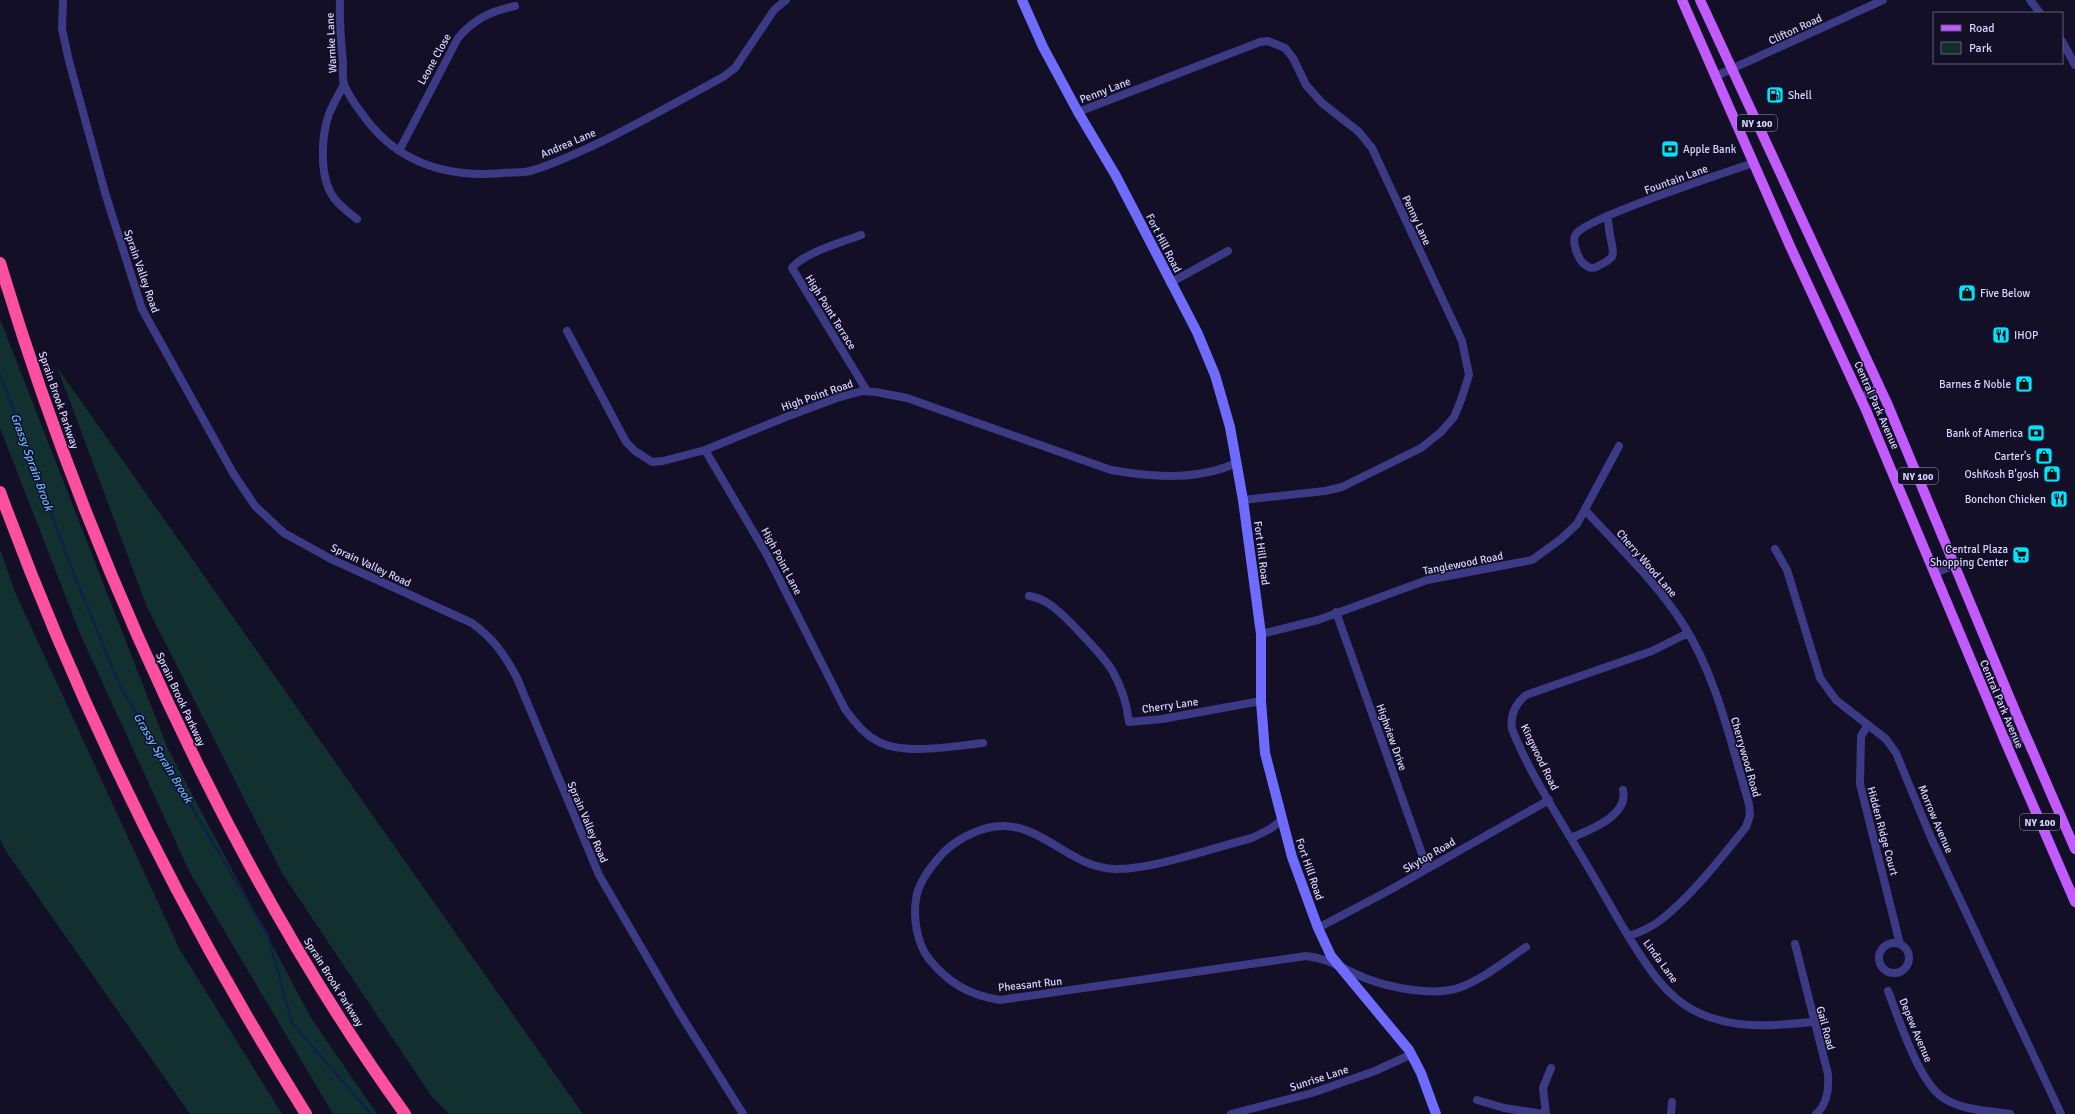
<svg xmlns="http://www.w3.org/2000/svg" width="2075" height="1114" font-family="Signika,sans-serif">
	<rect width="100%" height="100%" fill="#130f26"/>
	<path fill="#12302f" d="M0,319L168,749L311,1018L377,1114H333L190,873L81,636L0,428Z
		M57,367L583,1114H449L432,1097L283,875L147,607Z
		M0,549L15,592L179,948L282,1114H190L5,850L0,839Z"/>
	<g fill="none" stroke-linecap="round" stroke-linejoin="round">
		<path stroke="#0c2248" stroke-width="2.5" d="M0,374L71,567L119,684L268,936L292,1023L371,1114"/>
		<path stroke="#3d3a85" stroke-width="8" d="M63,0L62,29L69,61L106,196L142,309L233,473L255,506L284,533L331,559L472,623C494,639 504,654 517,678L599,875L679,1012L743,1114
			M340,0C339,21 341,42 343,63C343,70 342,78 344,84C348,95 356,106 363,115C397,163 447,178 503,173C512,172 522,173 530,171C556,164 579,152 603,141C643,121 683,99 723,77L735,68L774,10L786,0
			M2030,0L2040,13
			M2062,41L2075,65
			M1716,76L1883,0
			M344,84C339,94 333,104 329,114C321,137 319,178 334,198C340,206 349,213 357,219
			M1078,112L1260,42L1268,41L1285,48L1293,58L1306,85L1322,103L1359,132L1372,148L1462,341L1469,375L1461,400L1454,417L1441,432L1421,448L1342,487L1325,491L1243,500
			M399,151L458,38C474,19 491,11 515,6
			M1607,216C1609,224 1609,232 1611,240C1614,255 1616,257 1600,265C1594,269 1590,269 1584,264C1578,259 1571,241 1576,234C1586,218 1727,172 1753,163
			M861,235C843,242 803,253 792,268L867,391
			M1170,283L1228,251
			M567,331L626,442L635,451L652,462L663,461L705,450L786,417L837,398L862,391L876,392L907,398L1111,470C1151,477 1197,481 1236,463
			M1861,397L1880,387
			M705,450L767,555L845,709C854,722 864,734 877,741C904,756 954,746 983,743
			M1586,511C1619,547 1656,582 1683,624C1717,677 1731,744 1749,804L1750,815L1746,827C1721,858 1693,894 1662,919C1652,927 1641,932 1629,936
			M1775,549L1787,570L1820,678L1836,700L1886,739L1896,753L1932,840L2061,1114
			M1935,573L1955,565
			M1029,596C1035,597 1041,599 1046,602C1060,609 1103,656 1112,670C1121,686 1127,704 1129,722L1162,719L1261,701
			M1336,612L1427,868
			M1688,633L1652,651L1526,695C1515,704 1510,715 1512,729C1530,775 1563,824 1588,867C1610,904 1631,945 1658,980C1668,992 1681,1004 1695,1011C1733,1030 1772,1026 1813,1022
			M1261,634L1318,620L1427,580L1532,560L1561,539L1577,524L1619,446
			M1868,725L1861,736L1860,784L1900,944
			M2005,741L2027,738
			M1282,820L1270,829L1252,838C1212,848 1155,869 1116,869C1063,869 1033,805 973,833C961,838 953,843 943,853C932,865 918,882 916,899C913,918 917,944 929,959C949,984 970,995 1000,1000L1306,956C1328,958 1345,970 1365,978C1390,988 1436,997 1461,987C1485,978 1505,961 1526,947
			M1571,838C1589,830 1629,816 1623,790
			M1318,928L1388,891L1549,800
			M1879 958a15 15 0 1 1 30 0a15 15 0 1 1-30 0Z
			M1795,944L1828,1074C1829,1088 1828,1104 1816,1114
			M1888,991C1899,1019 1918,1080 1942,1097C1960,1110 1988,1111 2010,1114
			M1477,1100L1504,1108L1544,1114
			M1231,1114L1312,1093L1375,1071L1412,1054
			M1546,1114L1543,1088L1551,1068
			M1671,1114L1672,1102"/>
		<path stroke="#6f6bff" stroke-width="10" d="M1022,0L1043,47L1078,112L1116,176L1197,332L1215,375L1230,427L1243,500L1261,634V701L1265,753L1292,857L1318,928L1331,956L1409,1050L1421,1073L1436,1114"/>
		<path stroke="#c25bff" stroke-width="10" d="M1682,0L1790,246L1866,410L2005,741L2075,902
			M1700,0L1887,403L2016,713L2075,849"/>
		<path stroke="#ff4fa3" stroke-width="12" d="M0,263C52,437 120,608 201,771C260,890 327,1006 405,1114
			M0,492C80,710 183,918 306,1114"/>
	</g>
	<defs>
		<g id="fuel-square" transform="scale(0.9)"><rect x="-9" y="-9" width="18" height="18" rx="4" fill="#00e5ff" stroke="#130f26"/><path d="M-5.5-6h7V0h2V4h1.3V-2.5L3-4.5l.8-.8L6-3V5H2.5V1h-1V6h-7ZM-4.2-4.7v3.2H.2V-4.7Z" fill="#111"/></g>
		<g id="bank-square" transform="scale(0.9)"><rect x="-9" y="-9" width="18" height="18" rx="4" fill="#00e5ff" stroke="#130f26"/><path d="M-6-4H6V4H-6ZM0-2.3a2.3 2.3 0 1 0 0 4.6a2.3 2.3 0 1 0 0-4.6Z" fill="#111"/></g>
		<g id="shop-square" transform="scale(0.9)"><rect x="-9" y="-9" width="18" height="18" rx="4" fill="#00e5ff" stroke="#130f26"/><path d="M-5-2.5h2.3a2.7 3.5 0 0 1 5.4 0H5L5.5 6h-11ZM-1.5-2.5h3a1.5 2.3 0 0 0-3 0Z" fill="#111"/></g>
		<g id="restaurant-square" transform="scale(0.9)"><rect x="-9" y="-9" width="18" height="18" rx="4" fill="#00e5ff" stroke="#130f26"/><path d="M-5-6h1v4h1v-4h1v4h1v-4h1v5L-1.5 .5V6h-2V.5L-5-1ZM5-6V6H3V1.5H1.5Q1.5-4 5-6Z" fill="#111"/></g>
		<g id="supermarket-square" transform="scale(0.9)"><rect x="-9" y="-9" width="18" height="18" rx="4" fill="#00e5ff" stroke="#130f26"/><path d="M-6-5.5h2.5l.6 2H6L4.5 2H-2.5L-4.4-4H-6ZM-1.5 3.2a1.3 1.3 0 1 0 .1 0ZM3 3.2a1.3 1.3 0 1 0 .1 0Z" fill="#111"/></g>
	</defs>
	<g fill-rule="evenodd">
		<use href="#fuel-square" x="1775" y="95"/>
		<use href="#bank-square" x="1670" y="149"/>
		<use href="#shop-square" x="1967" y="293"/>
		<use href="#restaurant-square" x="2001" y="335"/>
		<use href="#shop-square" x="2024" y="384"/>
		<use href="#bank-square" x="2036" y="433"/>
		<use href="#shop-square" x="2044" y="456"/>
		<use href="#shop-square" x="2052" y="474"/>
		<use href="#restaurant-square" x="2059" y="499"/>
		<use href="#supermarket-square" x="2021" y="555"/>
	</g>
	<g text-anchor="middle" stroke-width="3" stroke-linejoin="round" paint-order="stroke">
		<g fill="#130f26" stroke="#9e99be" stroke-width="1">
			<rect x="1737" y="115" width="40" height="16" rx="3"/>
			<rect x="1898" y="468" width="40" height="16" rx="3"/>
			<rect x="2020" y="814" width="40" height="16" rx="3"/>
		</g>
		<g font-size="10" font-weight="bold" fill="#d9d4ff">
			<text x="1757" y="127">NY 100</text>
			<text x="1918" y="480">NY 100</text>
			<text x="2040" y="826">NY 100</text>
		</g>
		<g font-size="11" fill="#d9d4ff" stroke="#130f26">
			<text transform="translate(1795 29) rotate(-25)" y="4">Clifton Road</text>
			<text transform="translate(331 43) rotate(-93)" y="4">Warnke Lane</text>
			<text transform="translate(434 59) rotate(-61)" y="4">Leone Close</text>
			<text transform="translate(1105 90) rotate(-21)" y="4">Penny Lane</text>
			<text transform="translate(568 143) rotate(-23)" y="4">Andrea Lane</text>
			<text transform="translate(1676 179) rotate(-20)" y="4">Fountain Lane</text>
			<text transform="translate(1417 220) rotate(65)" y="4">Penny Lane</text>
			<text transform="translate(1164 243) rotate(63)" y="4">Fort Hill Road</text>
			<text transform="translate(142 271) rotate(71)" y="4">Sprain Valley Road</text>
			<text transform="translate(831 312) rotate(58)" y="4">High Point Terrace</text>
			<text transform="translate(817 395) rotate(-19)" y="4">High Point Road</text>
			<text transform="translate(59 400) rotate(71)" y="4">Sprain Brook Parkway</text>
			<text transform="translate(1877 405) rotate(66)" y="4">Central Park Avenue</text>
			<text transform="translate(1262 553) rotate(83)" y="4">Fort Hill Road</text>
			<text transform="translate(782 561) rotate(62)" y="4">High Point Lane</text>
			<text transform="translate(1463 563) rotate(-11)" y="4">Tanglewood Road</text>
			<text transform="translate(1647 563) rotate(49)" y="4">Cherry Wood Lane</text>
			<text transform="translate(371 565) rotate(25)" y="4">Sprain Valley Road</text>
			<text transform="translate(181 699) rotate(65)" y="4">Sprain Brook Parkway</text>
			<text transform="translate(2002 704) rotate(67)" y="4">Central Park Avenue</text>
			<text transform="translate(1170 705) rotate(-8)" y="4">Cherry Lane</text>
			<text transform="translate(1392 737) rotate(70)" y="4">Highview Drive</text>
			<text transform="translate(1540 757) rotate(64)" y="4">Kingwood Road</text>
			<text transform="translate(1746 757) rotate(74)" y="4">Cherrywood Road</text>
			<text transform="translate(1936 819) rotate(67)" y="4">Morrow Avenue</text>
			<text transform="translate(588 822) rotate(67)" y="4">Sprain Valley Road</text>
			<text transform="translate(1883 831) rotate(75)" y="4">Hidden Ridge Court</text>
			<text transform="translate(1429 855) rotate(-30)" y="4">Skytop Road</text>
			<text transform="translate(1310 869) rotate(71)" y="4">Fort Hill Road</text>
			<text transform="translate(1661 961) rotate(54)" y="4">Linda Lane</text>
			<text transform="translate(334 982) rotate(58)" y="4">Sprain Brook Parkway</text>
			<text transform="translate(1030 984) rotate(-6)" y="4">Pheasant Run</text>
			<text transform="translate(1826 1028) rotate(75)" y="4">Gail Road</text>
			<text transform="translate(1916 1030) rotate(67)" y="4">Depew Avenue</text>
			<text transform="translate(1319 1078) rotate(-18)" y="4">Sunrise Lane</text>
		</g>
		<g font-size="11" fill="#d9d4ff" stroke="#130f26" text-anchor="end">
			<text x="1788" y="99" text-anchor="start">Shell</text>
			<text x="1683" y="153" text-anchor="start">Apple Bank</text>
			<text x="1980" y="297" text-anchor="start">Five Below</text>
			<text x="2014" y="339" text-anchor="start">IHOP</text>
			<text x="2011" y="388">Barnes &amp; Noble</text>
			<text x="2023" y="437">Bank of America</text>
			<text x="2031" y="460">Carter's</text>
			<text x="2039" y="478">OshKosh B'gosh</text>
			<text x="2046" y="503">Bonchon Chicken</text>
			<text x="2008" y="553">Central Plaza<tspan x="2008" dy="13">Shopping Center</tspan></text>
		</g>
		<g font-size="12" font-style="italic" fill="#62b6ff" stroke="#130f26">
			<text transform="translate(32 462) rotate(70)" y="4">Grassy Sprain Brook</text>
			<text transform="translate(163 758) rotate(59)" y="4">Grassy Sprain Brook</text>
		</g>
	</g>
	<rect x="1933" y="12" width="130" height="52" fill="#130f26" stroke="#625e7d"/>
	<rect x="1941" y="25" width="20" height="6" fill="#c25bff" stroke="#625e7d"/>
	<text x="1969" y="32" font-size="12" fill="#d9d4ff">Road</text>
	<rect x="1941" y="42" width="20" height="12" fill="#12302f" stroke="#625e7d"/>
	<text x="1969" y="52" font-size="12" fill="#d9d4ff">Park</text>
</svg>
